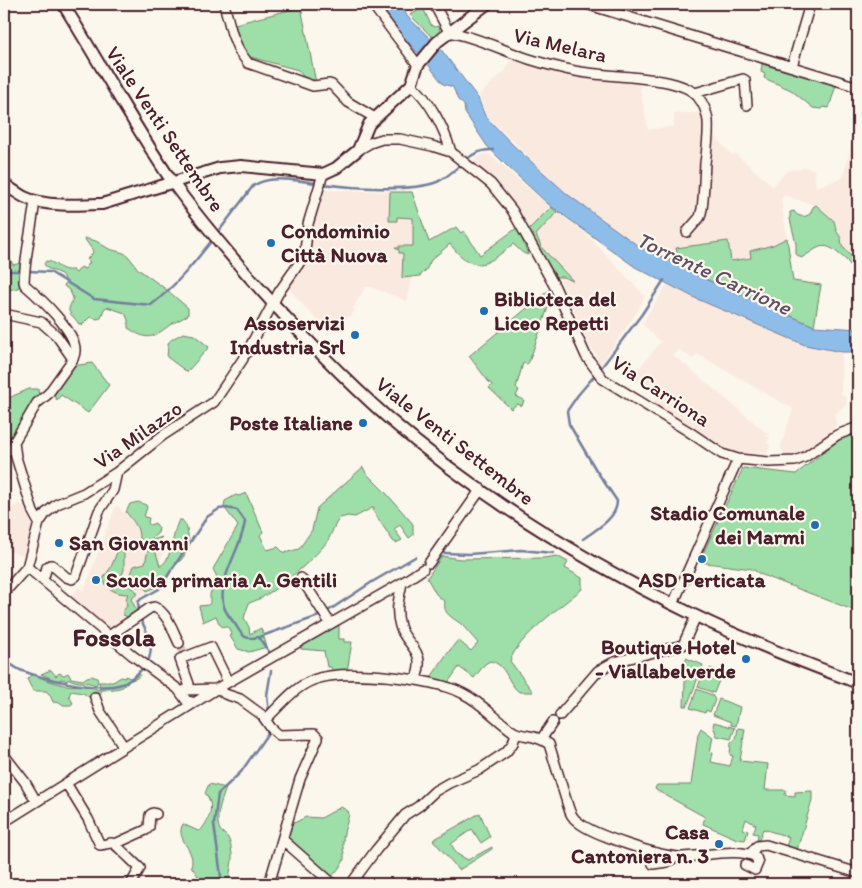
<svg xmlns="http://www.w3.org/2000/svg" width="862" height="888" font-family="Itim,sans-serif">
	<rect width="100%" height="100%" fill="#fbf7ec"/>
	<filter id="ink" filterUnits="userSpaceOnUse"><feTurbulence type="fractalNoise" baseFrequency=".02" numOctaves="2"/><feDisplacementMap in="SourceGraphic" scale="10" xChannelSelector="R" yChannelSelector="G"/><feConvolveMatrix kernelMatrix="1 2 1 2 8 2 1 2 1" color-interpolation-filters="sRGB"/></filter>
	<g filter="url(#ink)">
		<path fill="#fae9df" d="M513,54L577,72L642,79L640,89L648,130L674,126V113H706L718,140L732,155L736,154L773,186L786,172L790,170L801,169L804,167L814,170L816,187L843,178L853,138V124H858V264L842,246L836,224L820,207L784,195L781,200L787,238L773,245L763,247L751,258L731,261L727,241L677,248L679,264L637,246L568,195L486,115L479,95L506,70Z
			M485,154L490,155L550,207L528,230L507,195L496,183L472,163L475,159Z
			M322,190L412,192L425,229L410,252L411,285L407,301L371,287H365L353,309L355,311L332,333L313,316L287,287L297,276L311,253L309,250L312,226Z
			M557,212L584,232L645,296L637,312L599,367L597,366V357L587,340L559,276L572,280L542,248L536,235Z
			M667,284L697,299L805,345L842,352L841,394L847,398L846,405L835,414L836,426L829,433L801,453L786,457L781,448V445L793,409L697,354L693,359L678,349L673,355L768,434L766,437L770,436L767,443L770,444L767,454L742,453L725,450L696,428L653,402L658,393L632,376L661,342L642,324Z
			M19,503L22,506L26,504L32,525L24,556L4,549V515Z
			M116,505L164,551L153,584L140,596L136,602L137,614L118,626L109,629L74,602L71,597L78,587L83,590L85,588Z"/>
		<path fill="#9edea8" stroke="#747e6a" d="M301,7L316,83L306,80L298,70L247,56L241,45L235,24Z
			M423,8L431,25L434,27L439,26L440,30L433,38L410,15Z
			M762,64L836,85L829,108L823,107L821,109L813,108L791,90L764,78L765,74L761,72Z
			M390,192H412L429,242L456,227L461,233L464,231L480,255L518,227L528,255L523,253L513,244C487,265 475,276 450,244L431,260L426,270L420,276L402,278L403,253H399V250L395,248H399V246H413V218L397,217V221H389Z
			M816,205L834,221L837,232L841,238L842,246L858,264V279C854,275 854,270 850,265C848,261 843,257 839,254C822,239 818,249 801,258L796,254V244L790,219V212L794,211C797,217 805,218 810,214L813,207Z
			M551,207L557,212L536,235L542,248L573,281L563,277H556L528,230Z
			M84,238L96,241L109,249L124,253L129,257L138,269L167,290L188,308V315C182,319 176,321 170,325C151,339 148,341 128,328V320L125,313L107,307L104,309L101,318L97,319L90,317L82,325C75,322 81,326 76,320C66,309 68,312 73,298L70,291L64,286L66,281L61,274L47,268L44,264L46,261C54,261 59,269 67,270C76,271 69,267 76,273L81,267L85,269L90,262L87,259L92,254L93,251Z
			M787,238L793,281L821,285L814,326L698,276L679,264L676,248L728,241L731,261L751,258L750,251L773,245Z
			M11,260L13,265L21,263V275L19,279L21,283L18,288L4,291V261Z
			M549,290L552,296L529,362L527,364L523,363L516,388L519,390L516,396L524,400L522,406L517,404L511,409L489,388L492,385L488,381L469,356Z
			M183,333L194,335L209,347L187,372L167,357C169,339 165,343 183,333Z
			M92,363L109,385L88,413L61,395L57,400L53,394L73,366Z
			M29,389H38L39,397L34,402L9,445L4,447V400Z
			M858,433V612L760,574L752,569L699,562L743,468L796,474L839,440Z
			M363,467L366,473L386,493L413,524V535L409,538L400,525L394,529L402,540L396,543L393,541L373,511L374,507L355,517L348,516L340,518C334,524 332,534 327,542C313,560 271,597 249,603L244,618L249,627L250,634L261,628L267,647L249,652L238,649L230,636L232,635L228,627C219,628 219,623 216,616L203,622L199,606L208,605L210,603V594L217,577L213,569L238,526L224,507L225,501L236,495L239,496L246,493L263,532L260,535L267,550L278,547L284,553L299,549L312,530L317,508Z
			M138,502L146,505L147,507L144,517L149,518L148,523L150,525L155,523L159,528L158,533L152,538V540L162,537L151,548V550L156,553L160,566C173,560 172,532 179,520H182C191,529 190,551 181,560C178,564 171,568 168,574C166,579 168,583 162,587H157L147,591L144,587L131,586V588H133L137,592V594L131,599L137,611L128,617L123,615V611L127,606L126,599L128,594C117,594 107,590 103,579L111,567L118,550L120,549L124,552V570L121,577L126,580L129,579L134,566L145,563L149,546L139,537C139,526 132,520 126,512L130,504Z
			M442,556L460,559L544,558L557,556L568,562L565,568L582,578V589C563,605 517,638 510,661L533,692H519C506,682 507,664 490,661L485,664L474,678L459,667L447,684L430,679L446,655L458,640L471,651L478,643C473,638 469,632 464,627C456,618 442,616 445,602L436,594L427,578Z
			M339,624V639H344V642H352L347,672L333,673L331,667H327L324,651L301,649V647Z
			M686,658L703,665L687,706H684Z
			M710,668L722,673L714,693L698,687L704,671L708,672Z
			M51,670L56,676L59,673L64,675L68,673L71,678L83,680L87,677L92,676L97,678L98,682L96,685C87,681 78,684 69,679L67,681L62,679L57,681L41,674Z
			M139,672L140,675C137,680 131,679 126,682C125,683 125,685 124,686C121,689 106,690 101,690V693L98,696L90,698L83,693L71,691L69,696L73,703L71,705H63L61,703L53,702L50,695L46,691H33L27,679L31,675H36L46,680L64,685L87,686L100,690L99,682H113L121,677L125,678V676L130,678Z
			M697,689L712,695L715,700L710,712L706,710L705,713L690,708Z
			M719,699L740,707L736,726L731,725V722L713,715Z
			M714,722L735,728L731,739L717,736L713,726Z
			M701,728L713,737L710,752L713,753L711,762L730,766L733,756L730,755L731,743L736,739L738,728L745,729L740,761L768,764L765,790H786L785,795L795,796V792L812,791V800L797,850L786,847L789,837L763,829L759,840H757L758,834L753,833L756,825L746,819L743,829L748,831L745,840L737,839L703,824L705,817L656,790L655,788L657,785H691L698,734Z
			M209,784L226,788C222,800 214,818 220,830C222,833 226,835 228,838C231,842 231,849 232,854C233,864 228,874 230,884H202L200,879L191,866C197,851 174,839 183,824L198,831L201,830C210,819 215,804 205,793Z
			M341,807L348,811L349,814C347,824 343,832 343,842C342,848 346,857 343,862C342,865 334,874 331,878L286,840L292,824L306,817L321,818Z
			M480,813L490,837L481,843L472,829L451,844L457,854L468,860L492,847V849L459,870L433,840Z"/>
		<path fill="#8fbde9" stroke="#737e9d" d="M379,4H401L407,16L440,48L478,98L485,116L513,145L567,194L637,245L679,264L698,276L814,326L858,329V352H842L805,345L697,299L635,267L548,204L507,166L487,146L465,113L464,105L458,100L453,87L443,84L427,63L406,40Z"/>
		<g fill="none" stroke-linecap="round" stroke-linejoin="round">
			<path stroke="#737e9d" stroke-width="2.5" d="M322,184C352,188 411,192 437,182C460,172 466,149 493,150
				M216,235L253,186C270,174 297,181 317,183
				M4,271H22
				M28,271L50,272L94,299L151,305C175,287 194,263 213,239
				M583,539C595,530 617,519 617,501L596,470L569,424L567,411L578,395L601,368L642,314L664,280
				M444,553L469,554L521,550L553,553
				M328,611L372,582L415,557
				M139,612L138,602L141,599L159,589L207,517L219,509L226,508L237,510L245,521C242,549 216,579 224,607C226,613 231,619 235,624C243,636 243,640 259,637L319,616
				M141,619C148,637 155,641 148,662
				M259,638L270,653
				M4,659C9,663 14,667 20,670C43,679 98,692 122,684C131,681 136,675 143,668
				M269,713L267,695L271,671
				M222,884L214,824L218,794L241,772L270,730"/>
			<path stroke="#d8ccc5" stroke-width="9" stroke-dasharray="9 4.5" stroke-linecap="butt" d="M179,643L184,653"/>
			<g stroke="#4a1f2b" stroke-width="12">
				<path id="minor" d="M224,4L232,34L239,51L248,63L313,86L329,84L332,85L348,102L375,118
					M372,4L418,65
					M434,4L449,32C477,37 502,50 529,59C545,64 571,71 588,73C612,77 683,76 698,97C703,103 707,113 708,121C709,135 707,149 705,163C704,178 704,194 702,209L700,217L687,232
					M586,4L858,87
					M792,66L810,4
					M411,85C429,98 445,130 451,152
					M695,93L743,79L745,80L747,105
					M358,150L370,143L382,139H400L432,146L451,152L491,184L512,210L555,287L586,356L603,379L688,431L722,454L738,459L769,462L795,461L805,457L837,435L858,427
					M35,200C32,228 25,254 24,282L25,285C39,297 77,332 75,351C75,354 74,356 73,359
					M4,314L41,322L57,336L73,359L48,394L37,403L14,442L16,457L33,512L39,523
					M246,354L279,292L300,262L305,251L308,224L323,174
					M4,453L14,447
					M429,563L481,489
					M27,567L132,655L178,689L186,700L194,703
					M301,578L330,623
					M43,580L47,567L50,565H52L66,577L72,579L76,576L99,511L113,490L117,472
					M402,583C399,599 395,609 400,626C403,640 421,650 419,665C419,670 417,676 415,680
					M4,593L27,567L39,523L46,513L57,504L84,493L117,472L162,436L214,402L243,359
					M673,604L738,459
					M109,636L150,608L154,607C167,612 173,631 179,643
					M218,688L225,694L240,699L262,715L271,728L279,735L314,734L318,738L300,779L269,884
					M185,690L215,689
					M189,690V684L180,659L211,647L228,682
					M95,697L100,711L124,747
					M560,715L598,671L614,662L683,645L696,616
					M266,719C281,705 293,688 313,680C344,668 433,678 462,693C483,703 496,720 514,732C523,737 536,734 549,744L568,806C570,813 572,818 578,822C593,835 659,856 679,857C701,857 738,847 756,857L758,863L755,870L745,865
					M542,738L553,722
					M4,755L25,782L36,801
					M66,783L88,819L100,845C104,845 108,843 112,843C115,843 135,864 140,868L131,884
					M4,822L218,688L402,583L423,569
					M283,840L333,884
					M115,844L146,830L149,827L150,815L153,813L156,814
					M750,854L757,846L766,845L858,873
					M653,864L667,862L676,857
					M351,884L376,850L405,815L419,806L435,791L449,783L479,770L506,752L513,743L516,733"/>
			</g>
			<g stroke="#4a1f2b" stroke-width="14">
				<path id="major" d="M63,4C100,63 133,125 173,183C197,216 224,248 251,279C294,327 339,374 387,417C479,497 585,562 694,615C747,641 803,662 858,683
					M4,184C10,188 17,193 24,197C44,207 80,205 102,204L220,168L241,166L323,174L336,168L358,150L369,124L411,85L418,65L437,42L487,4"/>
			</g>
			<use href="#minor" stroke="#fbf7ec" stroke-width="9"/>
			<use href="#major" stroke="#fbf7ec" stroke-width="10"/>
		</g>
	</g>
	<g fill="#1f6fb2" stroke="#fbf7ec" stroke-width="2">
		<circle cx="271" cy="243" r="5"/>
		<circle cx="484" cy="311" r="5"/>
		<circle cx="355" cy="335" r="5"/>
		<circle cx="363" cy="423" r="5"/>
		<circle cx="815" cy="525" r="5"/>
		<circle cx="59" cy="543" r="5"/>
		<circle cx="702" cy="559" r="5"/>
		<circle cx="96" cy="580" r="5"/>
		<circle cx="746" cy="659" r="5"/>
		<circle cx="719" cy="844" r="5"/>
	</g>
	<g text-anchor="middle" stroke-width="4.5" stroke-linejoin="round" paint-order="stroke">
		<g font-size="21" fill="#4a1f2b" stroke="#fbf7ec">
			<text transform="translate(560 45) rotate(13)" y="7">Via Melara</text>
			<text transform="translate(165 129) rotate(56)" y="7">Viale Venti Settembre</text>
			<text transform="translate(661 391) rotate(33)" y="7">Via Carriona</text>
			<text transform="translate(138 435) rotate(-35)" y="7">Via Milazzo</text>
			<text transform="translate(455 441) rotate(38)" y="7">Viale Venti Settembre</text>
		</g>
		<g font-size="21" font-weight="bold" fill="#4a1f2b" stroke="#fbf7ec" text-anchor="end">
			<text x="281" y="238" text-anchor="start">Condominio<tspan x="281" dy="24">Città Nuova</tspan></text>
			<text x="494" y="306" text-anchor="start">Biblioteca del<tspan x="494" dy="24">Liceo Repetti</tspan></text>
			<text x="345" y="330">Assoservizi<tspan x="345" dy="24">Industria Srl</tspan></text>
			<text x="353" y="430">Poste Italiane</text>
			<text x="805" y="520">Stadio Comunale<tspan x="805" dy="24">dei Marmi</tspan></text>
			<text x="69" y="550" text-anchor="start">San Giovanni</text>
			<text x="106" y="587" text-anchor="start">Scuola primaria A. Gentili</text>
			<text x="702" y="587" text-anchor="middle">ASD Perticata</text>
			<text x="736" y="654">Boutique Hotel<tspan x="736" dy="24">- Viallabelverde</tspan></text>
			<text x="709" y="839">Casa<tspan x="709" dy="24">Cantoniera n. 3</tspan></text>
		</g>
		<g font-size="22" font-style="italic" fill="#5f4e64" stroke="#fbf7ec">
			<text transform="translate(714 273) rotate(25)" y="8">Torrente Carrione</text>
		</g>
		<g font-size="26" font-weight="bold" fill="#4a1f2b" stroke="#fbf7ec">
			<text x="114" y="646">Fossola</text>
		</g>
	</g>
	<rect width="862" height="888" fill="none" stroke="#fbf7ec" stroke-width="20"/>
	<rect x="10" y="10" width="842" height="868" fill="none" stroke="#4a1f2b" stroke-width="2" filter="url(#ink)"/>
</svg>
